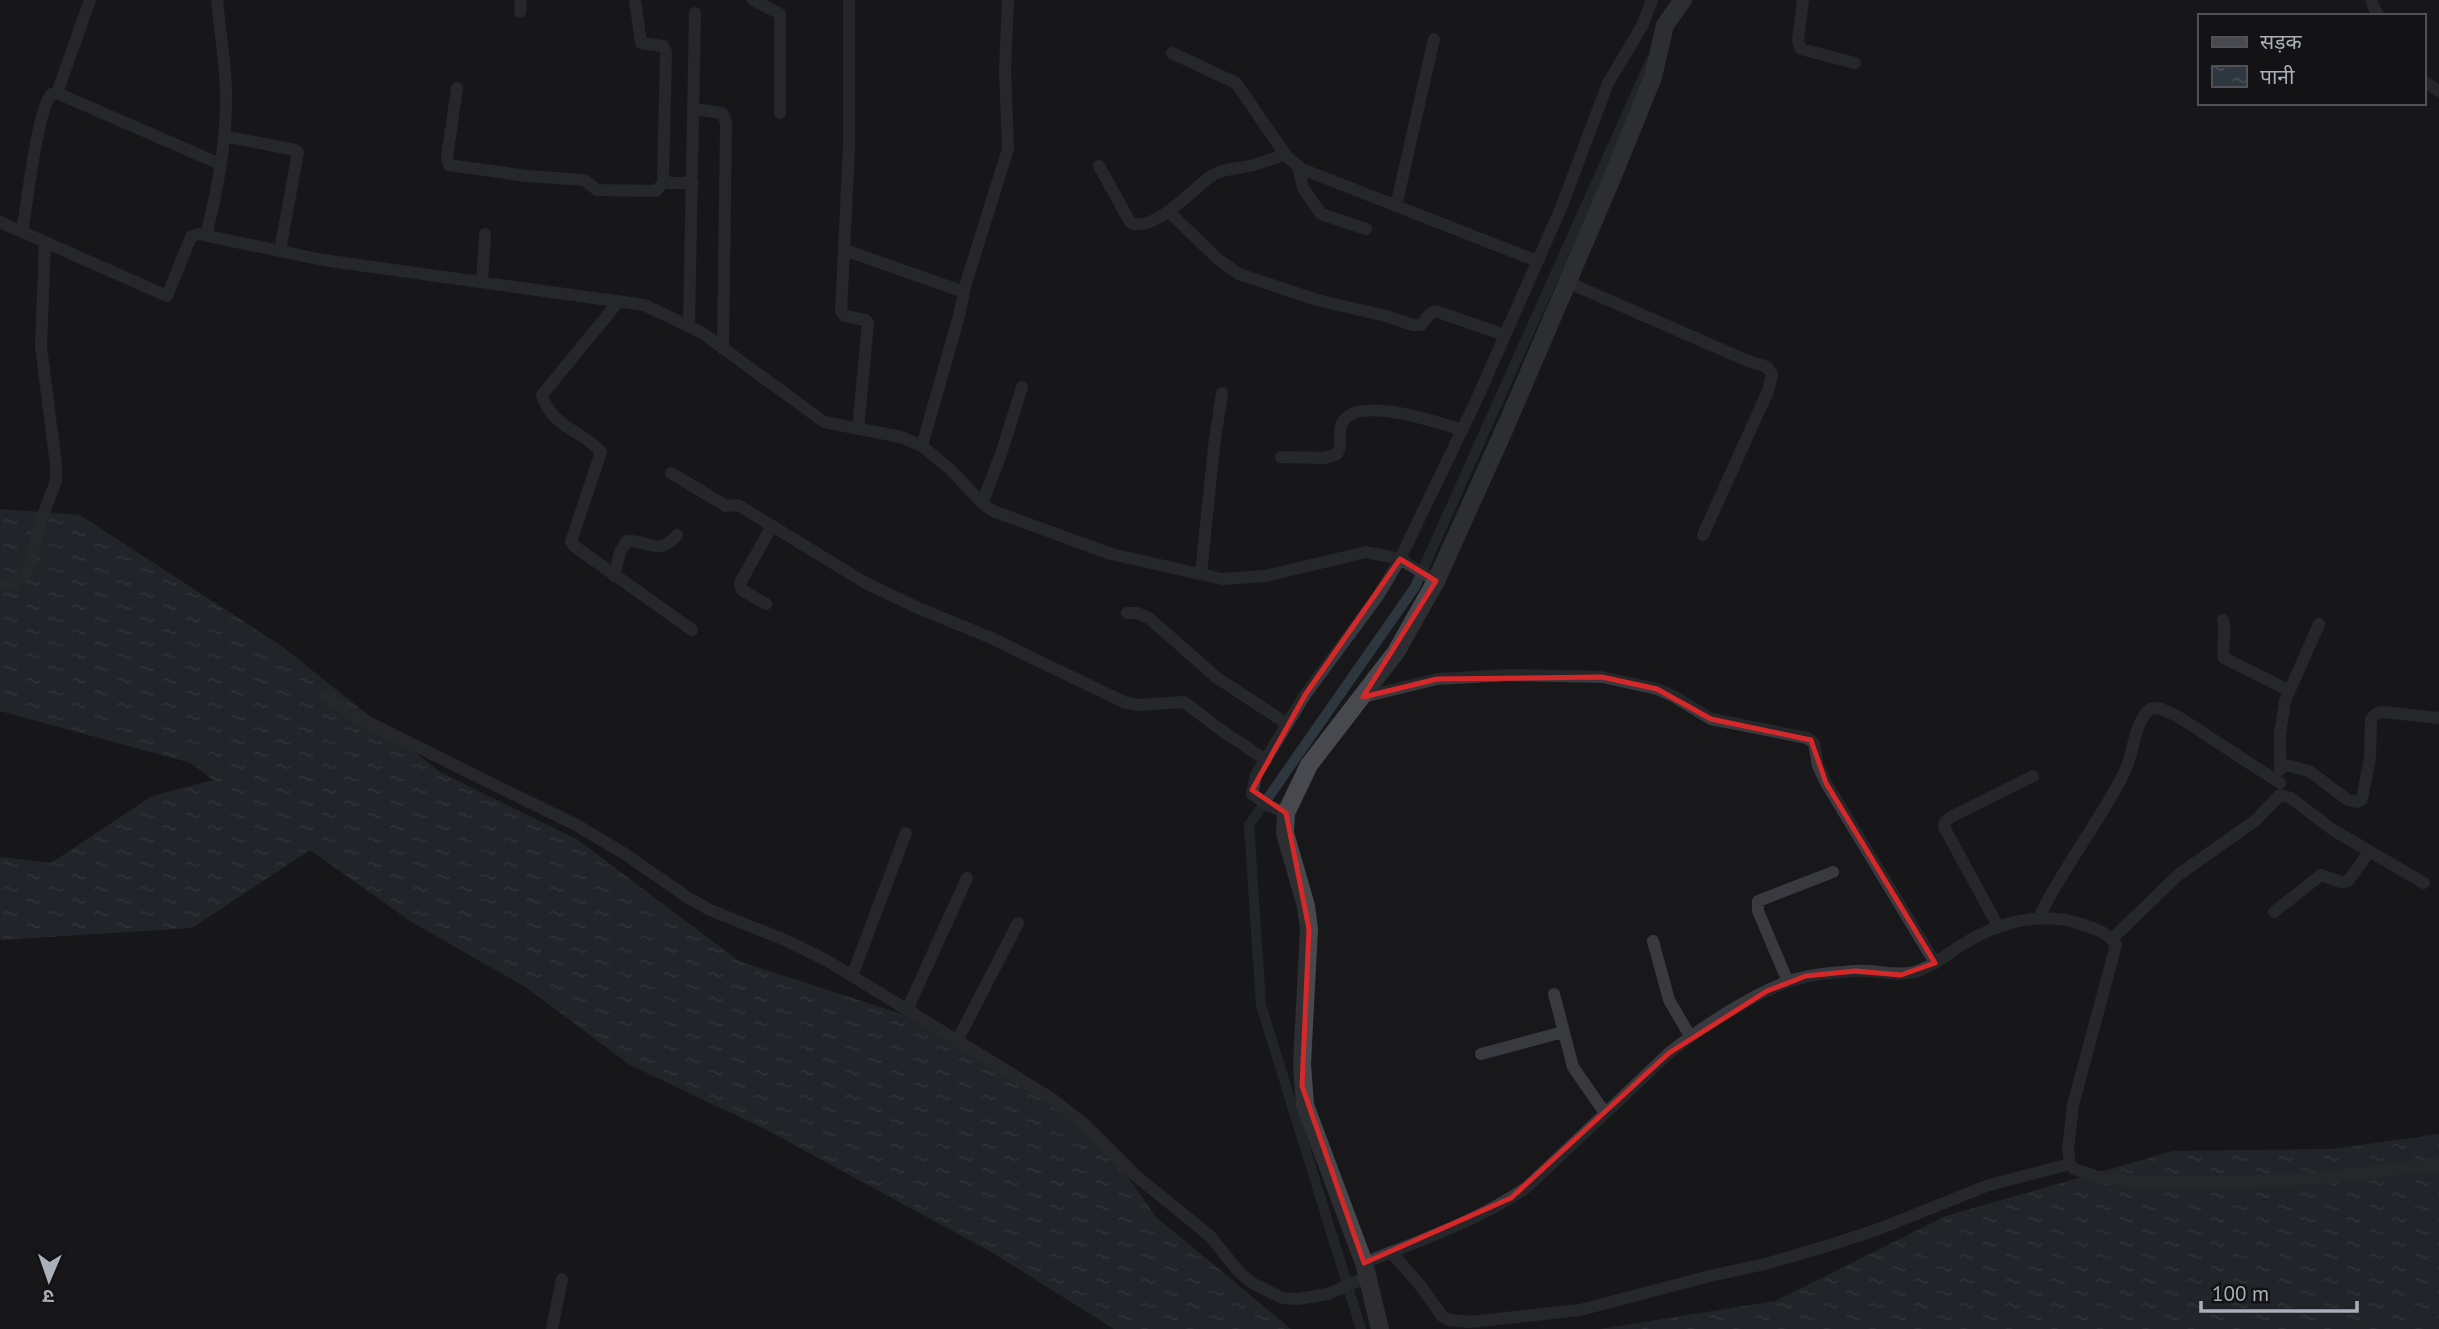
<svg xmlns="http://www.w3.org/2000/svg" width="2439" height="1329" font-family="'PT Sans','Noto Sans Devanagari',sans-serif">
	<defs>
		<pattern id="water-ripples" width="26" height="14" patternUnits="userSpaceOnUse" patternTransform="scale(1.75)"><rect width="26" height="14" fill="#2e363e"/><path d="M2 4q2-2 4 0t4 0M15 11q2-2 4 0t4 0" fill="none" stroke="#4a5158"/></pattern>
	</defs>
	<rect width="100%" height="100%" fill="#18181a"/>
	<path fill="url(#water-ripples)" d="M0,509L80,515L283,647L440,772L578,840L739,961L941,1027L1085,1116L1156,1217L1291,1329H1114L993,1253L765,1129L630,1065L527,988L410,921L310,850L192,928L0,940V857L51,863L152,796L213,780L191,763L0,711Z
		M2439,1134V1329H1600L1775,1301L1946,1216L2173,1151L2332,1149Z"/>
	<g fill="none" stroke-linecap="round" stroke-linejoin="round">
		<path stroke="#2e363e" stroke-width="10" d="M1361,1329L1261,1005L1249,825L1415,587L1651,60"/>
		<path stroke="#393a3f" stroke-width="12" d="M635,0L641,43L663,46L666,52L663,178L669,183H693
			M753,0L780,14V113
			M849,0V148L841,311L845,316L865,320L868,323L858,429
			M1803,0L1798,41L1801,49L1855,63
			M2371,0L2378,16
			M520,12L521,0
			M1172,53L1236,83L1287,157L1302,169L1537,261
			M2423,81L2439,91
			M457,88L447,157L449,165L527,176L584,180L597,190L656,191L665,181
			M57,93L90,0
			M694,109L722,113L726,122L723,349
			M224,136L295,150L298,152L280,251
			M1099,166L1130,222C1150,235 1192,191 1207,179C1219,168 1239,169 1254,165C1264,162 1275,158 1285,154
			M1298,166L1303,188L1321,214L1366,229
			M1396,206L1434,39
			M1168,211L1219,260L1239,274L1317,300L1386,316L1413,325H1421L1429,315L1435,311L1505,335
			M0,222L45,242
			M22,232C27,206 37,108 52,94L57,93L220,164
			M206,235C218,189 227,139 226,91C225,61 220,30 217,0
			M845,250L964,292
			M482,282L485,234
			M1567,282L1748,361L1767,367L1772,374L1768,391L1703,535
			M619,301L542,395C553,429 582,430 601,452L571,542L574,546L692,630
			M689,325L695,13
			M922,446L959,316L966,283L1008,149L1005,69L1008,0
			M1281,457L1325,458L1337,454C1344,444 1337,433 1342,423C1357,394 1439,423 1462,430
			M671,473L726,506L738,505L864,582L916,607L991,638L1126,703L1139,705L1184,702L1221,730L1266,760
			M982,503L1001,454L1022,387
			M1201,574L1214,446L1222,393
			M614,576L620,552L627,541C649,540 658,557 677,535
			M0,584L11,585L25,574L30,564L39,526L56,481V465L41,346L45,242L167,296L191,237L198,234L323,260L644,305L701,332L824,422L901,437L922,446L951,470L982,503L993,511L1111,554L1222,579L1265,576L1366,552L1400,559L1436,581
			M766,604L742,590L740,583L772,526
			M1127,613H1137L1149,618L1216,677L1287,724
			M2223,620C2227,635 2221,648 2224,658L2288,690
			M324,695L349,713L578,826L625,854L687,897L710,910L785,940L826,960L1051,1098L1086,1126L1135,1175L1210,1236L1239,1272L1252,1283L1282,1298L1298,1299L1328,1294L1367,1277
			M1363,697L1437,679L1511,675L1602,677L1657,689L1673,696L1711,719L1807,738L1814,743L1818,766L1826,783L1935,963
			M2280,764L2309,771L2348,800L2357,802L2362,799L2370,758L2371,720C2375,714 2377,712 2384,712L2439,718
			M2280,770V734L2285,701L2319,624
			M1286,813L1269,806L1252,794L1256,775L1305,695L1378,596L1400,559L1476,401L1561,208L1608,83L1642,26L1652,0
			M2274,912L2321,875L2341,882L2348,881L2369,852
			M2039,917C2063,867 2099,823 2124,773C2134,754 2133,724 2150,709L2159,708L2177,716L2280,783
			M1998,926L1944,827L1945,822L1951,817L2033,776
			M2112,939L2178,875L2256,820L2280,795L2291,798L2333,830L2424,883
			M1653,941L1669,1000L1690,1036
			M852,976L906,833
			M1788,982L1758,911V901L1833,872
			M1554,994L1573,1067L1605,1113
			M907,1010L967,878
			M957,1041L1018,923
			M1481,1054L1563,1032
			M1391,1252L1419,1284L1442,1316L1450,1320L1470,1322L1580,1310L1710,1276L1769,1263L1827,1246L1879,1229L1989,1185L2070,1164
			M1364,1263C1418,1241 1478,1221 1527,1187L1669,1053C1699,1029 1751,995 1787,982C1808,974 1833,973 1855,971C1875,969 1894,977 1914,972C1931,967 1945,956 1960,946C1997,923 2038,910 2081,924C2095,929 2108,932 2116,945L2073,1105L2068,1150L2070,1164L2074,1169L2098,1177L2138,1182H2232L2324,1178L2439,1164
			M552,1329L562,1279"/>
		<path stroke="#47494f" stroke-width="18" d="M1380,1329L1364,1263L1305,1105L1302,1064L1309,929L1306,906L1285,833L1286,813L1309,765L1396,652L1436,581L1505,428L1610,183L1653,77L1665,25L1683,0"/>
	</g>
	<path d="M0 0H2439V1329H0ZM1400,559L1436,581L1363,697L1437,679L1602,677L1657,689L1711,719L1811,740L1826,783L1935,963L1901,975L1855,971L1806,976L1767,991L1669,1053L1511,1198L1364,1263L1302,1086L1309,929L1286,813L1252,790L1305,695Z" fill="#18181a" fill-opacity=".55" fill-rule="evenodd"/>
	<path fill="none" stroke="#d62828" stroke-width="5" stroke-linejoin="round" d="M1400,559L1436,581L1363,697L1437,679L1602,677L1657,689L1711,719L1811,740L1826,783L1935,963L1901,975L1855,971L1806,976L1767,991L1669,1053L1511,1198L1364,1263L1302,1086L1309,929L1286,813L1252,790L1305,695Z"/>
	<rect x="2198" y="14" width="228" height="91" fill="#131315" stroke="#4f5157" stroke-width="2"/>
	<rect x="2212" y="37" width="35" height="10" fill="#47494f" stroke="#4f5157" stroke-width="2"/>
	<text x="2260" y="49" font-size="21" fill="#aaafb9">सड़क</text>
	<rect x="2212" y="66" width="35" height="21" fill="url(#water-ripples)" stroke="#4f5157" stroke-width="2"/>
	<text x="2260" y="84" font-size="21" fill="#aaafb9">पानी</text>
	<g transform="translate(49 1280) rotate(182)" stroke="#131315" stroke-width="5" paint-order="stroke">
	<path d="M0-5L12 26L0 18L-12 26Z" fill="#aaafb9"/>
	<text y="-10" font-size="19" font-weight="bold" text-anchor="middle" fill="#aaafb9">उ</text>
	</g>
	<path d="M2201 1301v10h156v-10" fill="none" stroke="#aaafb9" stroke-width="3.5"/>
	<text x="2212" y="1301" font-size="21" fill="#aaafb9" stroke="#131315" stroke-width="5" paint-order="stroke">100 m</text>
</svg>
